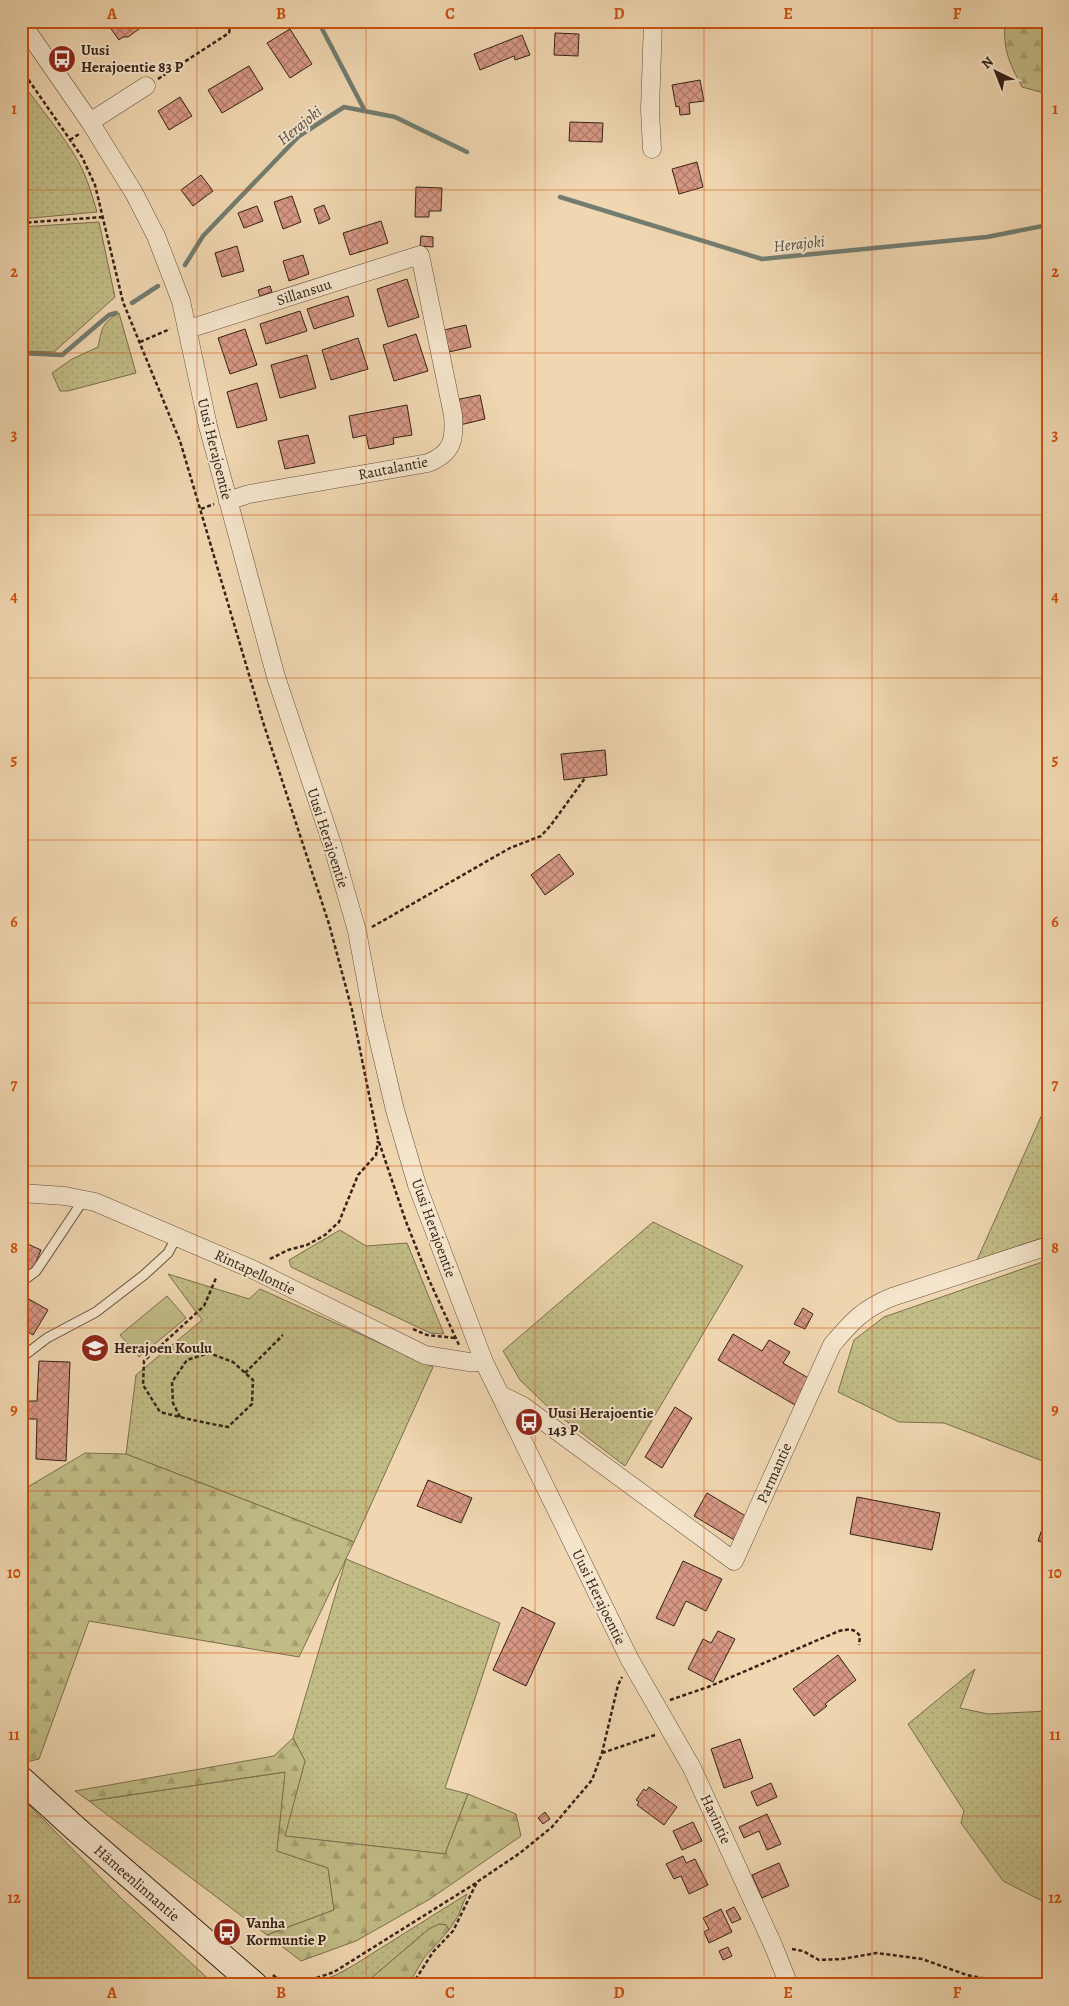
<svg xmlns="http://www.w3.org/2000/svg" width="1069" height="2006" font-family="Alegreya,serif">
	<defs>
		<pattern id="grass-dots" width="8" height="8" patternUnits="userSpaceOnUse" patternTransform="scale(1.25)"><rect width="8" height="8" fill="#c1bc86"/><path d="M2 2h.1M6 6h.1" fill="none" stroke="#a6a173" stroke-width="1.8" stroke-linecap="round"/></pattern>
		<pattern id="forest-firs" width="22" height="20" patternUnits="userSpaceOnUse" patternTransform="scale(1.25)"><rect width="22" height="20" fill="#c1bc86"/><path d="M5 1l3.5 6h-7zM16 11l3.5 6h-7z" fill="#a6a173"/></pattern>
		<pattern id="building-cross-hatch" width="8" height="8" patternUnits="userSpaceOnUse" patternTransform="scale(1.25)"><rect width="8" height="8" fill="#d79885"/><path d="M0 0l8 8M0 8l8-8" fill="none" stroke="#af7c6c"/></pattern>
	</defs>
	<rect width="100%" height="100%" fill="#f0d7b1"/>
	<filter id="stains"><feTurbulence type="fractalNoise" baseFrequency=".004" numOctaves="4"/><feColorMatrix values="0 0 0 0 .2 0 0 0 0 .09 0 0 0 0 .02 0 0 0 .5 -.17"/></filter>
	<radialGradient id="worn" r=".72"><stop offset=".6" stop-color="#630" stop-opacity="0"/><stop offset="1" stop-color="#630" stop-opacity=".3"/></radialGradient>
	<path fill="url(#grass-dots)" stroke="#7b6f4e" d="M21,81C40,108 62,133 78,161C87,177 92,195 97,212L21,219Z
		M99,222L115,297L54,352L21,351V227Z
		M119,313L136,373L68,391H60L52,373L72,359L98,347C102,328 102,323 119,313Z
		M1048,1101V1236L977,1260Z
		M653,1222L743,1266L625,1466L549,1408L520,1380L503,1351Z
		M340,1230L366,1246L407,1243L444,1334L430,1333L291,1267L289,1260Z
		M1048,1260V1463L944,1423L899,1422L838,1392L854,1340L884,1317Z
		M168,1274L249,1299L260,1289L433,1367L354,1542L126,1454L136,1375L202,1320Z
		M346,1559L500,1623L445,1788L468,1794L445,1854L284,1836L305,1761L293,1738Z
		M975,1669L960,1708L988,1714L1048,1711V1908L1044,1902L1003,1881L961,1823L964,1811L908,1724Z
		M286,1772L277,1851L328,1868L334,1910L267,1935L89,1801Z
		M21,1797L123,1900L215,1985H21Z
		M467,1894L458,1916L449,1930L446,1925L439,1924L429,1929L363,1985H308L336,1975L354,1965Z"/>
	<path fill="url(#forest-firs)" stroke="#7b6f4e" d="M1005,21H1048V94L1022,87C1009,62 1003,51 1005,21Z
		M85,1453L126,1454L354,1542L299,1657L89,1621L39,1759L26,1762L21,1758V1491Z
		M293,1738L305,1761L285,1836L445,1854L468,1794L516,1814L521,1836L430,1899L356,1941L301,1961L267,1935L334,1910L328,1868L277,1851L285,1772L89,1801L75,1791L274,1756Z
		M439,1924L446,1925L449,1930L424,1958L408,1985H363L429,1929Z"/>
	<path fill="#c1bc86" stroke="#7b6f4e" d="M167,1296L186,1318L139,1357L120,1335Z"/>
	<g fill="none" stroke-linecap="round" stroke-linejoin="round">
		<path stroke="#727d71" stroke-width="4.5" d="M318,21L365,111
			M560,197L762,259L987,237L1048,225
			M185,265L203,236L299,136L344,107L395,117L467,152
			M132,303L158,286
			M21,353L62,355L109,315L116,313"/>
	</g>
	<path fill="url(#building-cross-hatch)" stroke="#352217" d="M150,21L128,37H123L119,40L109,26L115,21Z
		M290,29L312,64L290,78L267,43Z
		M555,33L579,34L578,56L554,55Z
		M522,35L530,55L515,60L514,56L480,70L474,54Z
		M249,66L263,89L222,113L208,90Z
		M700,80L704,101L689,103L690,114L680,115L679,106L676,107L672,85Z
		M180,97L192,116L169,130L158,111Z
		M570,122L603,123L602,142L569,141Z
		M697,162L703,187L679,194L672,169Z
		M201,175L213,191L193,206L181,190Z
		M416,187L442,188L441,211H429V217H415Z
		M292,196L301,222L283,229L274,202Z
		M324,205L330,219L319,224L314,209Z
		M257,206L263,221L244,228L238,213Z
		M381,221L388,243L350,255L343,233Z
		M421,236L433,237V247L420,246Z
		M237,246L244,271L222,277L215,253Z
		M303,255L309,274L289,281L283,261Z
		M407,279L419,317L388,327L377,289Z
		M270,286L272,292L260,296L258,290Z
		M348,296L354,316L314,329L307,309Z
		M300,311L307,331L266,344L260,324Z
		M466,325L471,347L449,352L444,330Z
		M245,329L257,365L230,374L218,338Z
		M416,334L428,371L394,381L383,345Z
		M358,338L368,369L331,380L322,350Z
		M307,355L316,388L280,398L271,365Z
		M257,383L267,420L237,428L227,392Z
		M480,395L485,419L460,425L455,400Z
		M407,405L412,435L393,438L394,444L369,449L366,435L353,438L349,416Z
		M308,435L315,463L285,469L278,441Z
		M605,750L607,775L564,780L561,754Z
		M559,854L574,874L545,895L531,875Z
		M21,1241L41,1250L31,1274L21,1270Z
		M27,1298L48,1310L33,1335L21,1328V1307Z
		M803,1308L813,1314L805,1329L794,1324Z
		M733,1334L762,1351L769,1340L790,1352L783,1363L810,1379L795,1405L718,1360Z
		M39,1361L70,1362L66,1461L36,1459L37,1419H27V1401H37Z
		M675,1407L692,1418L662,1468L645,1457Z
		M428,1480L472,1498L461,1523L417,1506Z
		M707,1493L749,1518L736,1541L694,1516Z
		M857,1497L940,1513L932,1550L850,1534Z
		M1043,1526L1048,1528V1544L1038,1541Z
		M683,1561L722,1579L706,1611L686,1601L674,1626L656,1618Z
		M522,1607L555,1623L526,1686L493,1670Z
		M718,1631L735,1639L713,1682L688,1669L703,1639L711,1643Z
		M838,1655L856,1680L825,1704L827,1706L814,1716L793,1689Z
		M740,1739L753,1778L724,1788L711,1749Z
		M771,1783L777,1797L757,1806L751,1792Z
		M649,1787L677,1807L664,1825L637,1805L639,1802L636,1800L644,1789L646,1791Z
		M545,1812L550,1819L543,1824L538,1818Z
		M767,1814L781,1844L767,1850L759,1831L744,1838L739,1827Z
		M693,1822L702,1841L682,1850L673,1831Z
		M683,1856L686,1863L695,1859L708,1885L689,1894L681,1876L674,1879L666,1864Z
		M779,1863L789,1886L762,1898L752,1875Z
		M734,1907L741,1919L732,1923L726,1911Z
		M721,1909L732,1932L709,1943L704,1932L709,1929L703,1918Z
		M728,1947L732,1956L723,1960L719,1951Z"/>
	<g fill="none" stroke-linecap="round" stroke-linejoin="round">
		<g stroke="#644f3e" stroke-width="11">
			<path id="service" d="M21,1282L36,1271L84,1199
				M21,1358L47,1338L96,1312L144,1275L168,1253L177,1236"/>
		</g>
		<g stroke="#644f3e" stroke-width="19">
			<path id="minor" d="M21,22L90,122L134,193L156,236L181,301L208,426L276,677L332,844L357,931L373,1017L395,1110L417,1185L484,1362L630,1660L692,1768L773,1945L789,1985
				M90,122L146,86
				M652,149L650,110L653,21
				M187,328L198,326L420,255L453,415C455,439 453,453 428,463L249,494L228,501
				M21,1193L65,1196L95,1202L254,1270L425,1355L469,1362H484
				M501,1395L523,1406L734,1561L832,1345C852,1321 863,1309 892,1297L1048,1246"/>
		</g>
		<g stroke="#352217" stroke-width="27">
			<path id="secondary" d="M21,1779L76,1829L255,1985"/>
		</g>
		<path stroke="#352217" stroke-width="2.5" stroke-dasharray="4 2.5" stroke-linecap="butt" d="M21,69L82,157L95,185L123,302L180,441L263,722L329,924L352,1010L378,1139L405,1219L429,1280L459,1345
			M158,79L229,33L231,21
			M70,140L79,134
			M21,223L103,217
			M140,342L170,329
			M201,509L214,504
			M372,927L510,848L541,836L551,825L585,778
			M270,1259L288,1250L307,1245L325,1235L339,1222L358,1175L376,1155L378,1141
			M413,1329L427,1335L455,1338
			M245,1373L283,1335
			M180,1417L173,1403L172,1382L187,1360L209,1353L233,1362L253,1380L252,1404L228,1427C205,1423 183,1418 160,1412L143,1385L144,1361L204,1306L216,1278
			M670,1700L708,1687L839,1631C849,1629 854,1628 860,1636L859,1645
			M602,1753L655,1735
			M792,1949L803,1951L819,1960L842,1959L877,1953L922,1959L967,1975L1016,1985
			M273,1975C289,1990 316,1978 334,1972L476,1883
			M412,1985L433,1952L453,1931L477,1882L520,1853L552,1827L592,1780L602,1753L618,1685L622,1677"/>
		<use href="#service" stroke="#f5e5cc" stroke-width="9"/>
		<use href="#minor" stroke="#f5e5cc" stroke-width="18"/>
		<use href="#secondary" stroke="#f5e5cc" stroke-width="25"/>
	</g>
	<path fill="none" stroke="#cd510e" stroke-width="1" stroke-opacity="0.55" d="M197,21V1985M366,21V1985M535,21V1985M704,21V1985M872,21V1985M21,190H1048M21,353H1048M21,515H1048M21,678H1048M21,840H1048M21,1003H1048M21,1166H1048M21,1328H1048M21,1491H1048M21,1653H1048M21,1816H1048"/>
	<defs>
		<g id="bus-disc" transform="scale(1.4375)"><circle r="9.5" fill="#8f2418" stroke="#f5e5cc"/><path d="M-5-6H5V4H4V6H2V4H-2V6H-4V4H-5ZM-3.5-4V0h7V-4ZM-3.5 1.2v1.5H-2V1.2ZM2 1.2v1.5H3.5V1.2Z" fill="#fff"/></g>
		<g id="school-disc" transform="scale(1.4375)"><circle r="9.5" fill="#8f2418" stroke="#f5e5cc"/><path d="M0-5L7-2L0 1L-7-2ZM-4 1L0 2.5L4 1V4Q0 6-4 4Z" fill="#fff"/></g>
	</defs>
	<g fill-rule="evenodd">
		<use href="#bus-disc" x="62" y="59"/>
		<use href="#school-disc" x="95" y="1348"/>
		<use href="#bus-disc" x="529" y="1422"/>
		<use href="#bus-disc" x="227" y="1932"/>
	</g>
	<g text-anchor="middle" stroke-width="4" stroke-linejoin="round" paint-order="stroke">
		<g font-size="15" font-weight="bold" fill="#352217" stroke="#f5e5cc" text-anchor="start">
			<text x="81" y="55">Uusi<tspan x="81" dy="17">Herajoentie 83 P</tspan></text>
			<text x="114" y="1353">Herajoen Koulu</text>
			<text x="548" y="1418">Uusi Herajoentie<tspan x="548" dy="17">143 P</tspan></text>
			<text x="246" y="1928">Vanha<tspan x="246" dy="17">Kormuntie P</tspan></text>
		</g>
		<g font-size="15" fill="#352217" stroke="#f5e5cc">
			<text transform="translate(304 292) rotate(-18)" y="5">Sillansuu</text>
			<text transform="translate(215 449) rotate(76)" y="5">Uusi Herajoentie</text>
			<text transform="translate(393 468) rotate(-11)" y="5">Rautalantie</text>
			<text transform="translate(328 838) rotate(72)" y="5">Uusi Herajoentie</text>
			<text transform="translate(434 1228) rotate(70)" y="5">Uusi Herajoentie</text>
			<text transform="translate(255 1272) rotate(25)" y="5">Rintapellontie</text>
			<text transform="translate(774 1473) rotate(-66)" y="5">Parmantie</text>
			<text transform="translate(599 1597) rotate(64)" y="5">Uusi Herajoentie</text>
			<text transform="translate(716 1819) rotate(65)" y="5">Havintie</text>
			<text transform="translate(137 1883) rotate(41)" y="5">Hämeenlinnantie</text>
		</g>
		<g font-size="16" font-style="italic" fill="#534f44" stroke="#f5e5cc">
			<text transform="translate(299 125) rotate(-39)" y="6">Herajoki</text>
			<text transform="translate(799 243) rotate(-6)" y="6">Herajoki</text>
		</g>
	</g>
	<rect width="1069" height="2006" fill="none" stroke="#f0d7b1" stroke-width="55"/>
	<g transform="translate(996 72) rotate(317)" stroke="#f5e5cc" stroke-width="4" paint-order="stroke">
	<path d="M0-4L9 19L0 12L-9 19Z" fill="#352217"/>
	<text y="-8" font-size="14" font-weight="bold" text-anchor="middle" fill="#352217">N</text>
	</g>
	<rect x="28" y="28" width="1014" height="1950" fill="none" stroke="#cd510e" stroke-width="2"/>
	<g font-size="16" text-anchor="middle" font-weight="bold" fill="#cd510e">
		<text x="112" y="19">A</text>
		<text x="281" y="19">B</text>
		<text x="450" y="19">C</text>
		<text x="619" y="19">D</text>
		<text x="788" y="19">E</text>
		<text x="957" y="19">F</text>
		<text x="14" y="114">1</text>
		<text x="1055" y="114">1</text>
		<text x="14" y="277">2</text>
		<text x="1055" y="277">2</text>
		<text x="14" y="440">3</text>
		<text x="1055" y="440">3</text>
		<text x="14" y="602">4</text>
		<text x="1055" y="602">4</text>
		<text x="14" y="765">5</text>
		<text x="1055" y="765">5</text>
		<text x="14" y="927">6</text>
		<text x="1055" y="927">6</text>
		<text x="14" y="1090">7</text>
		<text x="1055" y="1090">7</text>
		<text x="14" y="1253">8</text>
		<text x="1055" y="1253">8</text>
		<text x="14" y="1415">9</text>
		<text x="1055" y="1415">9</text>
		<text x="14" y="1578">10</text>
		<text x="1055" y="1578">10</text>
		<text x="14" y="1740">11</text>
		<text x="1055" y="1740">11</text>
		<text x="14" y="1903">12</text>
		<text x="1055" y="1903">12</text>
		<text x="112" y="1998">A</text>
		<text x="281" y="1998">B</text>
		<text x="450" y="1998">C</text>
		<text x="619" y="1998">D</text>
		<text x="788" y="1998">E</text>
		<text x="957" y="1998">F</text>
	</g>
	<rect width="100%" height="100%" filter="url(#stains)"/>
	<rect width="100%" height="100%" fill="url(#worn)"/>
</svg>
